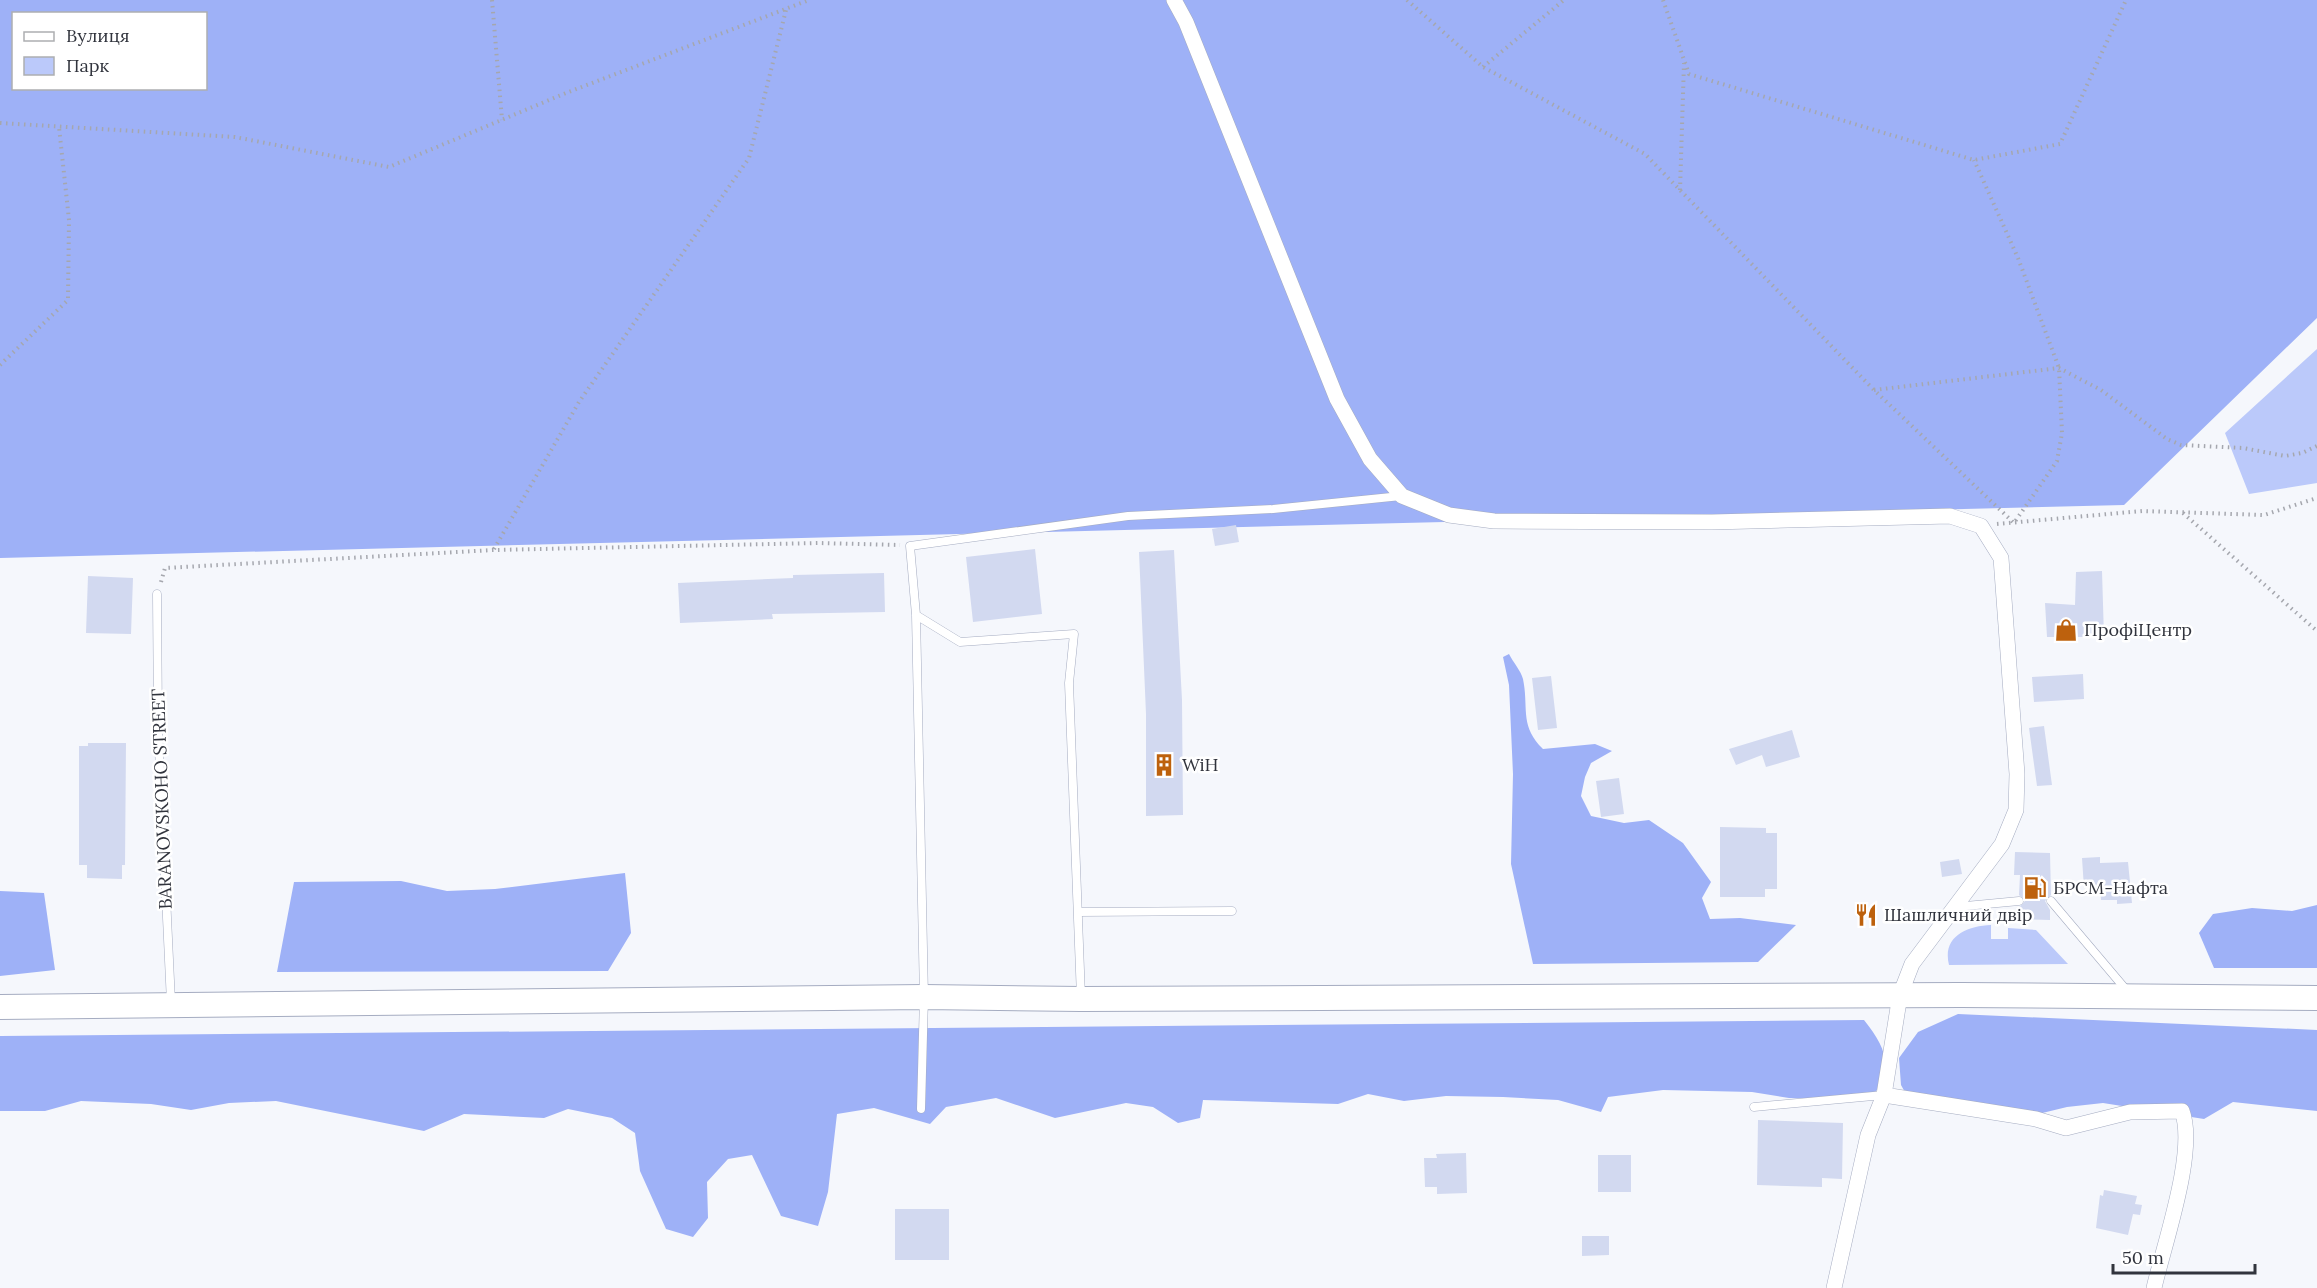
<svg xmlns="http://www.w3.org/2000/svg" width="2317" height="1288" font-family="Lora,serif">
	<rect width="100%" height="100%" fill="#f5f7fc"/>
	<path fill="#bbc9fa" d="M2317,349V483L2249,494L2225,433Z
		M1991,925V939H2008V928L2036,930L2068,964L1949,965C1942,937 1966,926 1991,925Z"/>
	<path fill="#9eb1f7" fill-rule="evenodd" d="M0,0H2317V318L2124,505L0,558ZM14,14H206V88H14Z
		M1509,654C1513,662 1521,671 1523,679C1529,708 1519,725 1543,749L1595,744L1612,751L1591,763L1585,777L1581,796L1591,816L1624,823L1649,820L1683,843L1711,882L1702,898L1710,919L1740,918L1796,925L1758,962L1533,964L1511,864L1513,774L1509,685L1503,657Z
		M625,873L631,933L608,971L277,972L294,882L401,881L447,891L495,889Z
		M0,891L44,893L55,970L0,976Z
		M2317,905V968H2214L2199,933L2213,914L2252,908L2292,911Z
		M1958,1014L2317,1030V1111L2233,1102L2204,1119L2103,1103L2067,1107L2017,1119L1912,1105L1901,1085L1899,1058L1918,1032Z
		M1864,1020C1887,1049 1896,1071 1868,1101L1789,1098L1752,1092L1663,1090L1608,1097L1601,1112L1558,1100L1503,1097L1446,1096L1404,1101L1368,1094L1338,1104L1203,1100L1200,1118L1178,1123L1153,1107L1126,1103L1055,1118L996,1098L946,1107L930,1124L874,1108L837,1114L828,1192L818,1226L781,1216L752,1155L728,1159L707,1182L708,1218L693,1237L666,1229L640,1171L635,1133L612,1118L568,1109L544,1118L464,1114L424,1131L276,1101L229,1103L191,1110L151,1104L81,1101L45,1111H0V1036Z"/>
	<path fill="#d2d9f0" d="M1236,525L1239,542L1215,546L1212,529Z
		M1035,549L1042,614L973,622L966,557Z
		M1174,550L1182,700L1183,815L1146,816V714L1139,552Z
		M2102,571L2104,637H2047L2045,603L2075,605L2076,572Z
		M884,573L885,612L772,614L773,619L680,623L678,583L793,578V575Z
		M88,576L133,578L131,634L86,633Z
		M2083,674L2084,699L2034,702L2032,677Z
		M1551,676L1557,728L1538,730L1532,678Z
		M2044,726L2052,785L2037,786L2029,728Z
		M1792,730L1800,757L1766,767L1762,755L1736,765L1729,749Z
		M88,743H126L125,865H122V879L87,878V865H79V746H88Z
		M1619,778L1624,814L1601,817L1596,781Z
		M1720,827L1766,828V833H1777V889H1765V897H1720Z
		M2015,852L2050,853L2051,895L2045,901L2050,910V920L2019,919V907L2025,901L2019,895L2020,875H2014Z
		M2100,857V863L2128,862L2132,903L2117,904V900H2101L2100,887L2084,888L2082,858Z
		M1959,859L1962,874L1942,877L1940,862Z
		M1758,1120L1843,1123L1842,1179L1822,1178V1187L1757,1185Z
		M1466,1153L1467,1193L1437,1194V1187H1425L1424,1158H1437L1436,1154Z
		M1598,1155H1631V1192H1598Z
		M2104,1190L2137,1196L2135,1204L2142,1205L2140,1215L2133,1214L2128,1235L2096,1228L2100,1195L2103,1196Z
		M895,1209H949V1260H895Z
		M1582,1236H1609V1255L1582,1256Z"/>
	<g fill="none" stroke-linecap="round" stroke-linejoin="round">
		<g stroke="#a5acc1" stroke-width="9">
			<path id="service" d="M157,594L158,727L171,1002
				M916,615L960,642L1074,634L1069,683L1081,997
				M2051,901L2128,992
				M1955,907L2019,901
				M1078,912L1232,911
				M1754,1107L1884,1095
				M921,1109L924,997L916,615L910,546L1128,516L1273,509L1401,496"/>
		</g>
		<g stroke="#a5acc1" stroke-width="16">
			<path id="minor" d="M1174,0L1186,22L1337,399L1370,459L1402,496L1449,515L1494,521L1712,522L1950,516L1981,526L2001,558L2017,774L2016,810L2002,844L1912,964L1900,995L1884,1095L1868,1135L1834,1288
				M1884,1095L2036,1119L2066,1128L2130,1112L2182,1111C2197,1151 2164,1244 2154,1288"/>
		</g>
		<g stroke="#a5acc1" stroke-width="26">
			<path id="trunk" d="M0,1007L924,997L1081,999L1961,995L2317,998"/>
		</g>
		<path stroke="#a5a7ae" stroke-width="4" stroke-dasharray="1.5 4.5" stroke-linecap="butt" d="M492,0L502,120
			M1407,0L1483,67L1645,154L1874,390L2014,523L2057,461L2062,433L2059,368L2018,258L1974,160
			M1663,0L1689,74L1974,160L2060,144L2126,0
			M1483,67L1564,0
			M0,123L235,137L389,167L566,93L809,0
			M1680,190L1684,63
			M0,365L68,300L69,220L59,127
			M1874,390L2059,368L2101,390L2167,439L2181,445L2243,448L2285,456L2302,453L2317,446
			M2183,513L2317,631
			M1997,524L2142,511L2264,515L2317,498
			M494,549L579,402L749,158L786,10
			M161,582L165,568L494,550L818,543L900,545"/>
		<use href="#service" stroke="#fff" stroke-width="8"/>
		<use href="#minor" stroke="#fff" stroke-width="15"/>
		<use href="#trunk" stroke="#fff" stroke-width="24"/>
	</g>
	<defs>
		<g id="shop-bare" transform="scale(1.8)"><path d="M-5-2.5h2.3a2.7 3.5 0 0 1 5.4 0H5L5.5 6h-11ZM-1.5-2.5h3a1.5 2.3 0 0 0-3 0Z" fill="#bd610d" stroke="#fff" stroke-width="2.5" paint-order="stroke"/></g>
		<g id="building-bare" transform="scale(1.8)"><path d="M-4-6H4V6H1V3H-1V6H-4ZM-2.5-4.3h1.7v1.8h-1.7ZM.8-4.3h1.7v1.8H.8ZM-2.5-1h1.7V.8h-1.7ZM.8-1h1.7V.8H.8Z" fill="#bd610d" stroke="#fff" stroke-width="2.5" paint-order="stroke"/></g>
		<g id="fuel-bare" transform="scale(1.8)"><path d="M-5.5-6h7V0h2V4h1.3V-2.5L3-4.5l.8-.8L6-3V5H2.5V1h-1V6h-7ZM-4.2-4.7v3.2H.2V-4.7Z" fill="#bd610d" stroke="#fff" stroke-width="2.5" paint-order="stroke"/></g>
		<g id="restaurant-bare" transform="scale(1.8)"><path d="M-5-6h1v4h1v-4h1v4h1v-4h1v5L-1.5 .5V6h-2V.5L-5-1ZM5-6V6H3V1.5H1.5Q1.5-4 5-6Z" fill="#bd610d" stroke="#fff" stroke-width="2.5" paint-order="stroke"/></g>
	</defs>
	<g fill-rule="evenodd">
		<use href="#shop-bare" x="2066" y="630"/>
		<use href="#building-bare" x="1164" y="765"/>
		<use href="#fuel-bare" x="2035" y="888"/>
		<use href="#restaurant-bare" x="1866" y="915"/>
	</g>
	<g text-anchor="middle" stroke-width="5" stroke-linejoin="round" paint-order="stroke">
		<g font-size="18" fill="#31343d" stroke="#fff" text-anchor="start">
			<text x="2084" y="636">ПрофіЦентр</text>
			<text x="1182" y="771">WiH</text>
			<text x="2053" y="894">БРСМ-Нафта</text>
			<text x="1884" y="921">Шашличний двір</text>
		</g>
		<g font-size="18" fill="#31343d" stroke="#fff">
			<text transform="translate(162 799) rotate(-92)" y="6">BARANOVSKOHO STREET</text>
		</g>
	</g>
	<rect x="12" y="12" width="195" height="78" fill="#ffffff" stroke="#adaeb1" stroke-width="1.5"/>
	<rect x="24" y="32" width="30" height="9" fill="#ffffff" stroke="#adaeb1" stroke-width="1.5"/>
	<text x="66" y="42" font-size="18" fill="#31343d">Вулиця</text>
	<rect x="24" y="57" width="30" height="18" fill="#bbc9fa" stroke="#adaeb1" stroke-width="1.5"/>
	<text x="66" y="72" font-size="18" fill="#31343d">Парк</text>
	<path d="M2113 1264v9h142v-9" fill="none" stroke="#31343d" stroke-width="3"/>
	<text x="2122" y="1264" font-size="18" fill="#31343d" stroke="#ffffff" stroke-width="4.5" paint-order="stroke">50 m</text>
</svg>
